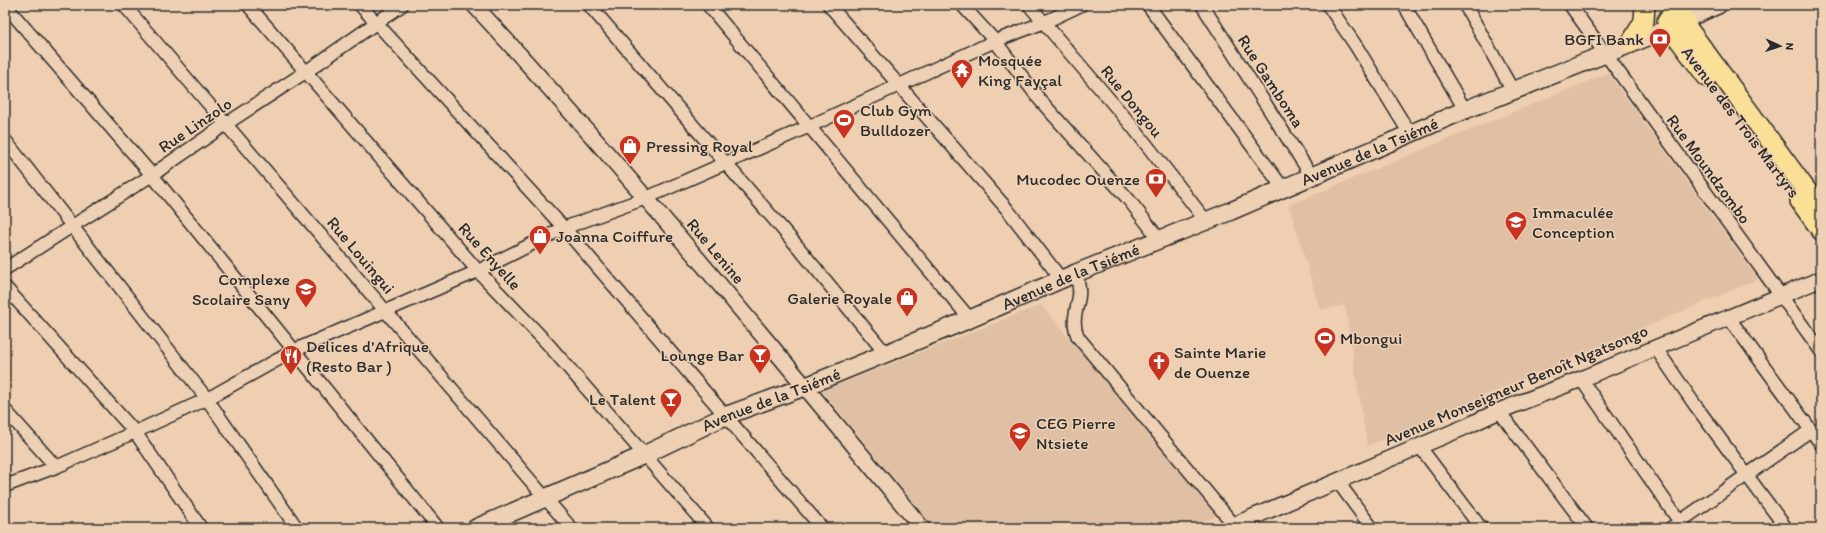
<svg xmlns="http://www.w3.org/2000/svg" width="1826" height="533" font-family="Itim,sans-serif">
	<rect width="100%" height="100%" fill="#efcfb1"/>
	<filter id="ink" filterUnits="userSpaceOnUse"><feTurbulence type="fractalNoise" baseFrequency=".025" numOctaves="2"/><feDisplacementMap in="SourceGraphic" scale="8" xChannelSelector="R" yChannelSelector="G"/><feConvolveMatrix kernelMatrix="1 2 1 2 8 2 1 2 1" color-interpolation-filters="sRGB"/></filter>
	<g filter="url(#ink)">
		<path fill="#e0c0a4" d="M1608,73L1758,279L1367,446L1345,305L1320,310L1289,205Z
			M1041,305L1219,515L1188,528H934L822,391Z"/>
		<g fill="none" stroke-linecap="round" stroke-linejoin="round">
			<g stroke="#2b2b2b" stroke-width="15">
				<path id="minor" d="M5,5L152,175L438,528
					M124,5L571,528
					M248,5L478,271L547,343L708,528
					M360,5L564,228L822,528
					M589,5L798,247L886,354
					M708,5L970,319
					M829,5L1007,209L1062,280
					M962,5L995,41L1040,100L1129,200L1159,239
					M1029,5L1132,126L1206,221
					M1148,5L1283,188
					M1202,5L1311,175
					M1328,5L1356,46L1410,134
					M1404,5L1465,110
					M1465,5L1513,91
					M1570,5L1821,351
					M5,140L207,399L297,528
					M5,269L152,175L226,124L307,71L402,5
					M1076,273C1078,280 1080,288 1079,296C1077,311 1071,321 1078,337L1234,525
					M5,287L135,432L201,528
					M1729,318L1821,444
					M1655,347L1695,405L1786,528
					M1581,379L1684,528
					M5,410L56,467
					M1499,411L1587,528
					M1420,447L1481,528
					M1338,482L1372,528
					M5,486L56,467L135,432L207,399L295,350L478,271L564,228L646,198L810,126L995,41L1045,22L1081,5
					M1671,528L1811,430"/>
			</g>
			<g stroke="#2b2b2b" stroke-width="18">
				<path id="tertiary" d="M474,5C630,174 776,351 922,528
					M1227,528L1465,427L1499,411L1581,379L1821,279"/>
			</g>
			<g stroke="#2b2b2b" stroke-width="20">
				<g id="secondary">
					<path d="M1685,19L1718,5"/>
					<path id="s1" d="M476,528L644,455L725,416L804,387L970,319L1076,273L1231,211L1465,110L1668,29"/>
				</g>
			</g>
			<g stroke="#2b2b2b" stroke-width="22">
				<path id="primary" d="M1686,26L1680,33H1672L1668,29L1667,21C1672,10 1686,13 1686,26L1821,210
					M1675,34L1707,77
					M1631,43L1644,21L1645,5
					M1800,201L1821,230"/>
			</g>
			<use href="#minor" stroke="#eed1b5" stroke-width="12"/>
			<use href="#tertiary" stroke="#eed1b5" stroke-width="15"/>
			<use href="#secondary" stroke="#eed1b5" stroke-width="17"/>
			<use href="#primary" stroke="#fadf96" stroke-width="19"/>
		</g>
	</g>
	<defs>
		<g id="bank-pin" transform="scale(1.15)"><path d="M0 17L-7.5 6A9.5 9.5 0 1 1 7.5 6Z" fill="#c8321e" stroke="#eed1b5"/><path d="M-6-4H6V4H-6ZM0-2.3a2.3 2.3 0 1 0 0 4.6a2.3 2.3 0 1 0 0-4.6Z" fill="#fff"/></g>
		<g id="temple-pin" transform="scale(1.15)"><path d="M0 17L-7.5 6A9.5 9.5 0 1 1 7.5 6Z" fill="#c8321e" stroke="#eed1b5"/><path d="M0-6L5-2H3V0L6.5 2.5H4V6H1.5V3h-3V6H-4V2.5H-6.5L-3 0V-2H-5Z" fill="#fff"/></g>
		<g id="stadium-pin" transform="scale(1.15)"><path d="M0 17L-7.5 6A9.5 9.5 0 1 1 7.5 6Z" fill="#c8321e" stroke="#eed1b5"/><path d="M0-5a6.5 5 0 1 0 0 10a6.5 5 0 1 0 0-10ZM-3.5-1.8h7v3.6h-7Z" fill="#fff"/></g>
		<g id="shop-pin" transform="scale(1.15)"><path d="M0 17L-7.5 6A9.5 9.5 0 1 1 7.5 6Z" fill="#c8321e" stroke="#eed1b5"/><path d="M-5-2.5h2.3a2.7 3.5 0 0 1 5.4 0H5L5.5 6h-11ZM-1.5-2.5h3a1.5 2.3 0 0 0-3 0Z" fill="#fff"/></g>
		<g id="school-pin" transform="scale(1.15)"><path d="M0 17L-7.5 6A9.5 9.5 0 1 1 7.5 6Z" fill="#c8321e" stroke="#eed1b5"/><path d="M0-5L7-2L0 1L-7-2ZM-4 1L0 2.5L4 1V4Q0 6-4 4Z" fill="#fff"/></g>
		<g id="bar-pin" transform="scale(1.15)"><path d="M0 17L-7.5 6A9.5 9.5 0 1 1 7.5 6Z" fill="#c8321e" stroke="#eed1b5"/><path d="M-6-5H6L.8 .8V4.5H3.5V6h-7V4.5H-.8V.8Z" fill="#fff"/></g>
		<g id="restaurant-pin" transform="scale(1.15)"><path d="M0 17L-7.5 6A9.5 9.5 0 1 1 7.5 6Z" fill="#c8321e" stroke="#eed1b5"/><path d="M-5-6h1v4h1v-4h1v4h1v-4h1v5L-1.5 .5V6h-2V.5L-5-1ZM5-6V6H3V1.5H1.5Q1.5-4 5-6Z" fill="#fff"/></g>
		<g id="church-pin" transform="scale(1.15)"><path d="M0 17L-7.5 6A9.5 9.5 0 1 1 7.5 6Z" fill="#c8321e" stroke="#eed1b5"/><path d="M-1.2-6h2.4v3.5h3.3v2.4h-3.3V6h-2.4V-.1h-3.3v-2.4h3.3Z" fill="#fff"/></g>
	</defs>
	<g fill-rule="evenodd">
		<use href="#bank-pin" x="1660" y="39"/>
		<use href="#temple-pin" x="962" y="70"/>
		<use href="#stadium-pin" x="844" y="120"/>
		<use href="#shop-pin" x="630" y="146"/>
		<use href="#bank-pin" x="1156" y="179"/>
		<use href="#school-pin" x="1516" y="222"/>
		<use href="#shop-pin" x="540" y="236"/>
		<use href="#school-pin" x="306" y="289"/>
		<use href="#shop-pin" x="907" y="298"/>
		<use href="#stadium-pin" x="1325" y="338"/>
		<use href="#bar-pin" x="760" y="355"/>
		<use href="#restaurant-pin" x="291" y="356"/>
		<use href="#church-pin" x="1159" y="362"/>
		<use href="#bar-pin" x="671" y="399"/>
		<use href="#school-pin" x="1020" y="433"/>
	</g>
	<g text-anchor="middle" stroke-width="3" stroke-linejoin="round" paint-order="stroke">
		<g font-size="17" fill="#2b2b2b" stroke="#eed1b5" text-anchor="start">
			<text x="1644" y="45" text-anchor="end">BGFI Bank</text>
			<text x="978" y="66">Mosquée<tspan x="978" dy="20">King Fayçal</tspan></text>
			<text x="860" y="116">Club Gym<tspan x="860" dy="20">Bulldozer</tspan></text>
			<text x="646" y="152">Pressing Royal</text>
			<text x="1140" y="185" text-anchor="end">Mucodec Ouenze</text>
			<text x="1532" y="218">Immaculée<tspan x="1532" dy="20">Conception</tspan></text>
			<text x="556" y="242">Joanna Coiffure</text>
			<text x="290" y="285" text-anchor="end">Complexe<tspan x="290" dy="20">Scolaire Sany</tspan></text>
			<text x="892" y="304" text-anchor="end">Galerie Royale</text>
			<text x="1340" y="344">Mbongui</text>
			<text x="306" y="352">Delices d'Afrique<tspan x="306" dy="20">(Resto Bar )</tspan></text>
			<text x="1174" y="358">Sainte Marie<tspan x="1174" dy="20">de Ouenze</tspan></text>
			<text x="744" y="361" text-anchor="end">Lounge Bar</text>
			<text x="656" y="405" text-anchor="end">Le Talent</text>
			<text x="1036" y="429">CEG Pierre<tspan x="1036" dy="20">Ntsiete</tspan></text>
		</g>
		<g font-size="17" fill="#2b2b2b" stroke="#eed1b5">
			<text transform="translate(1271 81) rotate(57)" y="6">Rue Gamboma</text>
			<text transform="translate(1132 101) rotate(51)" y="6">Rue Dongou</text>
			<text transform="translate(1741 122) rotate(53)" y="6">Avenue des Trois Martyrs</text>
			<text transform="translate(195 125) rotate(-34)" y="6">Rue Linzolo</text>
			<text dy="6" stroke="none"><textPath href="#s1" startOffset="970">Avenue de la Tsiémé</textPath></text>
			<text transform="translate(1709 169) rotate(54)" y="6">Rue Moundzombo</text>
			<text transform="translate(716 251) rotate(50)" y="6">Rue Lenine</text>
			<text transform="translate(361 255) rotate(50)" y="6">Rue Louingui</text>
			<text transform="translate(490 256) rotate(48)" y="6">Rue Enyelle</text>
			<text dy="6" stroke="none"><textPath href="#s1" startOffset="646">Avenue de la Tsiémé</textPath></text>
			<text transform="translate(1516 385) rotate(-23)" y="6">Avenue Monseigneur Benoît Ngatsongo</text>
			<text dy="6" stroke="none"><textPath href="#s1" startOffset="322">Avenue de la Tsiémé</textPath></text>
		</g>
	</g>
	<rect width="1826" height="533" fill="none" stroke="#eed1b5" stroke-width="20"/>
	<rect x="10" y="10" width="1806" height="513" fill="none" stroke="#2b2b2b" stroke-width="1.5" filter="url(#ink)"/>
	<g transform="translate(1780 46) rotate(93)" stroke="#eed1b5" stroke-width="3" paint-order="stroke">
	<path d="M0-3L7 15L0 10L-7 15Z" fill="#2b2b2b"/>
	<text y="-6" font-size="11" font-weight="bold" text-anchor="middle" fill="#2b2b2b">N</text>
	</g>
</svg>
